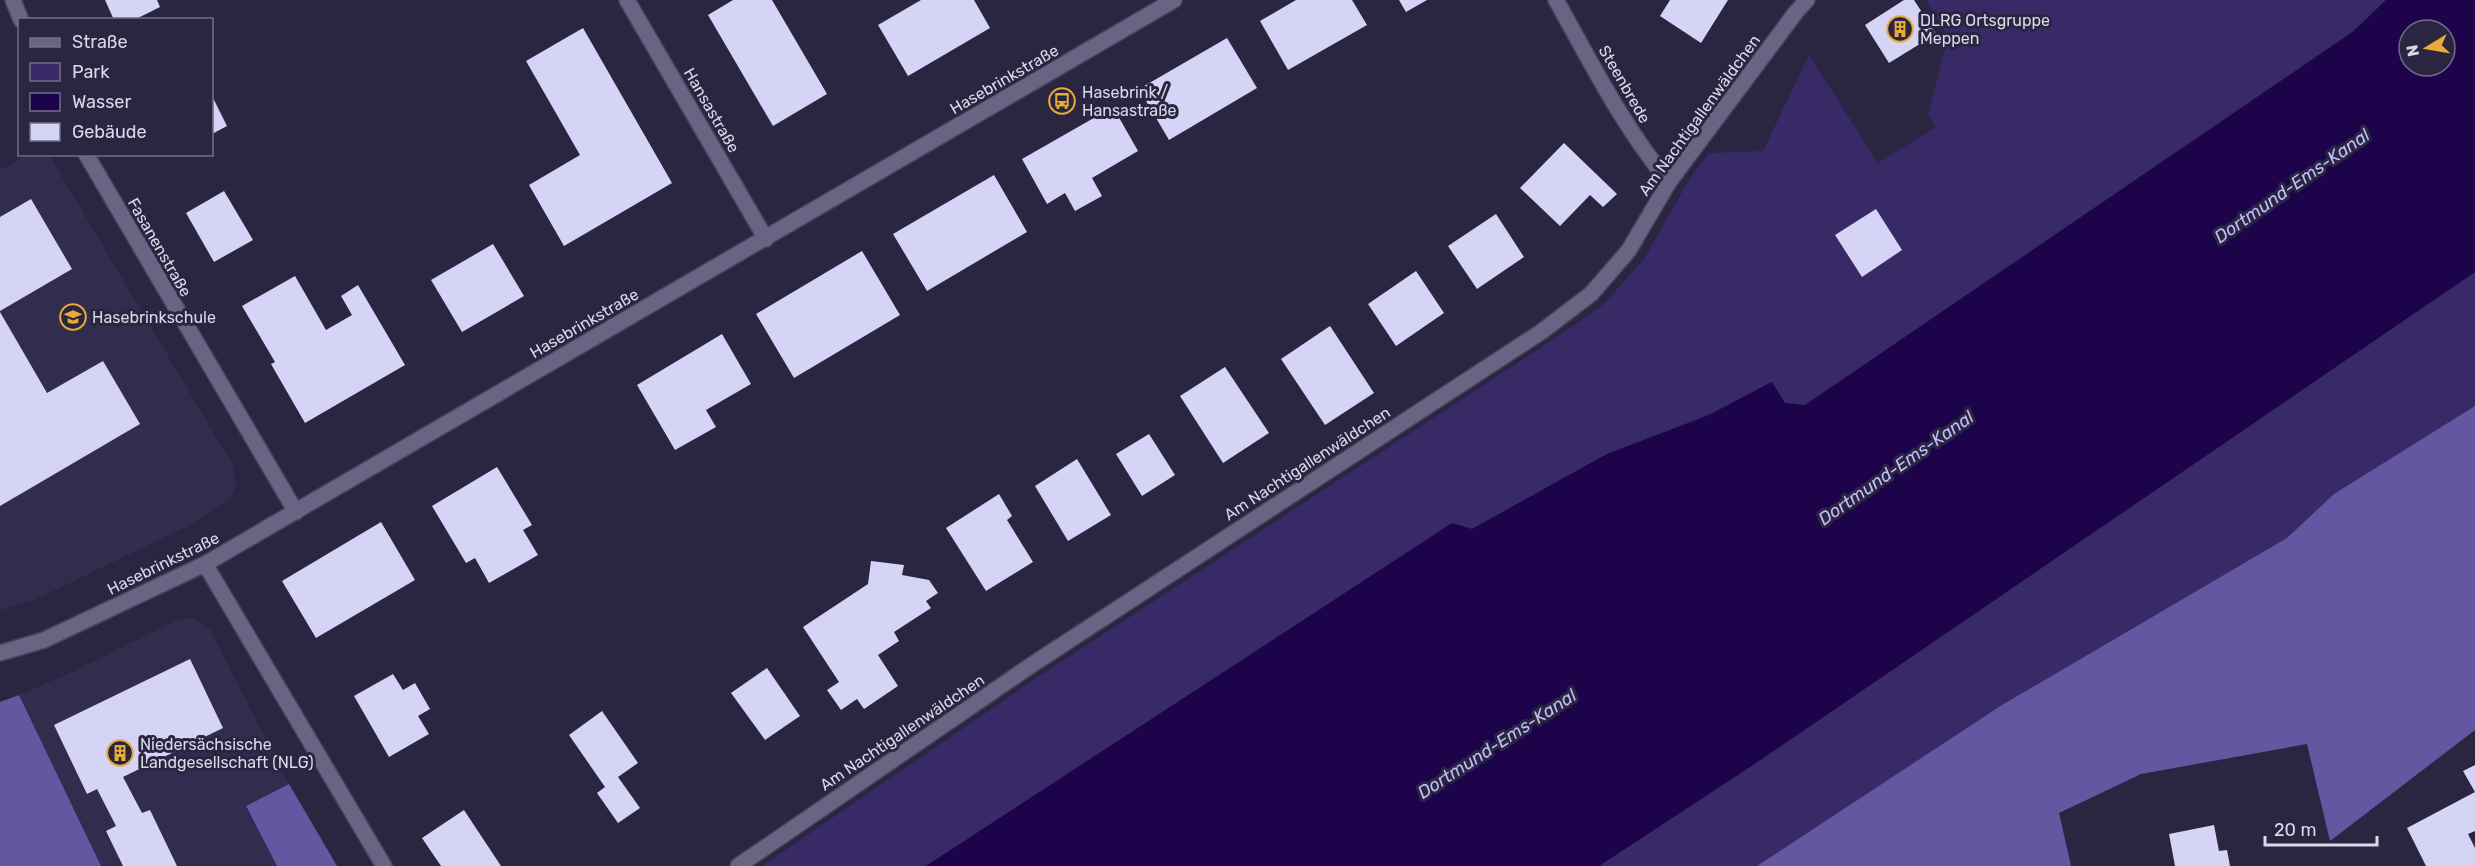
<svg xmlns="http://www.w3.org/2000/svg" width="2475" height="866" font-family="Rubik,sans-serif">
	<rect width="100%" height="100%" fill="#2a2641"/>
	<path fill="#322d4e" d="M27,155H49L232,464L236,485L229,500L186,527L32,601L0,610V170Z
		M191,618L201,622L210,630L289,784L246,807L277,866H101L19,695L68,674L177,620Z"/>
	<path fill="#372a67" d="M1926,0H2386L2353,31L1805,405L1785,403L1771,382L1709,415L1607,454L1472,529L1452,524L926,866H762L1038,677L1551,341L1603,305L1644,259L1690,178L1709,153L1763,151L1809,55L1878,163L1936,127L1928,115L1948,37Z
		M2475,272V730L2330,841L2307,744L2141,774L2059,813L2071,866H1599L1756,763Z"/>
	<path fill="#6357a1" d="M2475,406V730L2330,841L2307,744L2141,774L2059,813L2071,866H1757L2002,705L2287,538L2334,494Z
		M19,695L101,866H0V702Z
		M289,784L337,866H277L246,806Z"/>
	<path fill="#1d044a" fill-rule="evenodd" d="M2386,0H2475V272L1756,763L1599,866H926L1452,523L1472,529L1607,454L1709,415L1772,382L1785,403L1805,405L2353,32ZM2409,30H2445V66H2409Z"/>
	<path fill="#d5d3f6" d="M105,0H157L160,7L134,20H114Z
		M733,0H772L827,94L773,126L708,15Z
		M921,0H974L990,28L908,76L878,25Z
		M1296,0H1352L1367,25L1288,70L1260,21Z
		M1399,0H1427L1406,12Z
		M1670,0H1728L1701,43L1660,16Z
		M1904,0H1914L1936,34L1889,63L1865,25Z
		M583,28L672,183L564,246L529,185L580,155L526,61Z
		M1227,38L1257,88L1169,140L1139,89Z
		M212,96L227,126L212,134Z
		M1113,107L1138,151L1092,178L1102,196L1075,211L1065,193L1047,204L1022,159Z
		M1564,143L1617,194L1603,207L1590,195L1560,226L1520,188Z
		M994,175L1027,232L927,291L893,234Z
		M224,191L253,240L214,262L186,213Z
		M31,199L72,269L0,311V217Z
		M1876,209L1902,250L1862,277L1835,235Z
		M1496,214L1524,257L1477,289L1448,246Z
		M493,244L524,296L462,332L431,280Z
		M862,251L900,315L794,378L756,314Z
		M1416,271L1444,313L1396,346L1368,304Z
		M295,276L326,330L352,315L341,296L358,285L405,365L305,423L271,364L275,362L242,306Z
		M0,312L47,393L103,361L140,424L0,506Z
		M1330,326L1374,393L1325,425L1281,359Z
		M722,334L751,384L706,410L716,427L675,450L637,385Z
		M1225,367L1269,433L1223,463L1180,396Z
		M1149,434L1175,475L1142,496L1116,454Z
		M1077,459L1111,515L1068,541L1035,486Z
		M497,467L532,525L523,530L538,555L489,583L475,558L466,563L432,506Z
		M999,494L1012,516L1007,520L1033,562L986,591L946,528Z
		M381,522L415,580L316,638L282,581Z
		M871,561L904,565L902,575L929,580L938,593L926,601L931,608L894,632L899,641L878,655L898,686L864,709L857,699L841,710L827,690L839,682L803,627L868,584Z
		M190,659L223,728L123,777L142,813L150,810L177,866H123L106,831L116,826L97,789L87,794L54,725Z
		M767,668L800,716L765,740L731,693Z
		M393,674L403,690L415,683L430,709L418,716L429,734L389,757L354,696Z
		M602,711L638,763L618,777L640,808L618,823L597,793L605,787L569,735Z
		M2475,765V831L2468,834L2475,848V866H2426L2407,828L2475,792L2463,771Z
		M464,810L501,866H441L422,838Z
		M2214,825L2219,851L2227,850L2230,866H2175L2169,834Z"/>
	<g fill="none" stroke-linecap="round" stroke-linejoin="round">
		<g stroke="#47435a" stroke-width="18">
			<path id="minor" d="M13,0L21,20
				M627,0L766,239
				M1556,0C1591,62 1623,127 1669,182
				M86,154L296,512
				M205,564L384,866
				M0,653L44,640L205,564L1174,0
				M738,866L1030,666L1541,332L1591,294L1629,250L1669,182L1796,12L1807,0"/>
		</g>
		<use href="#minor" stroke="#686483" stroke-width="15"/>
	</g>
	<defs>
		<g id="building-ring" transform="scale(1.35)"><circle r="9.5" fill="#2a2641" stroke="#e8ab37" stroke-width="1.5"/><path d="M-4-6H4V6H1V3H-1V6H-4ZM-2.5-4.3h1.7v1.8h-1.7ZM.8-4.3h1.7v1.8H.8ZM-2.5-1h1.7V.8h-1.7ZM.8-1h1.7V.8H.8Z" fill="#e8ab37"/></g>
		<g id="bus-ring" transform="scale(1.35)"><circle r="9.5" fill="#2a2641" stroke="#e8ab37" stroke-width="1.5"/><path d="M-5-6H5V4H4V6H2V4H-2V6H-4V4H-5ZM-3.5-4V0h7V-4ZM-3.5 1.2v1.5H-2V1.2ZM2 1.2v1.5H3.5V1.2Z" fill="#e8ab37"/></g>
		<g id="school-ring" transform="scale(1.35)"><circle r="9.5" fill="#2a2641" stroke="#e8ab37" stroke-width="1.5"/><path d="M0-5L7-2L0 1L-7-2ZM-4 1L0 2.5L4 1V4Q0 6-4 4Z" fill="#e8ab37"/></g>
	</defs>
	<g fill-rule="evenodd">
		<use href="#building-ring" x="1900" y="29"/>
		<use href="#bus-ring" x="1062" y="101"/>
		<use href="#school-ring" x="73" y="317"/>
		<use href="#building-ring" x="120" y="753"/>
	</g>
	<g text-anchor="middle" stroke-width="6" stroke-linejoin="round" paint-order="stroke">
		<g font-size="16" fill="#dad9ea" stroke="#2a2641" text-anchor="start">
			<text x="1920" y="26">DLRG Ortsgruppe<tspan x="1920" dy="18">Meppen</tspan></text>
			<text x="1082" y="98">Hasebrink /<tspan x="1082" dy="18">Hansastraße</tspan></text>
			<text x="92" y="323">Hasebrinkschule</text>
			<text x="140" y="750">Niedersächsische<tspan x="140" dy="18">Landgesellschaft (NLG)</tspan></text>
		</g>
		<g font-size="16" fill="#dad9ea" stroke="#2a2641">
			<text transform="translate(1004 79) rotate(-30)" y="6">Hasebrinkstraße</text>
			<text transform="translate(1625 84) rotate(60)" y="6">Steenbrede</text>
			<text transform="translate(712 110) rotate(60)" y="6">Hansastraße</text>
			<text transform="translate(1699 115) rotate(-54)" y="6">Am Nachtigallenwäldchen</text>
			<text transform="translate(160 247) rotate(60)" y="6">Fasanenstraße</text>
			<text transform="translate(584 323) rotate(-30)" y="6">Hasebrinkstraße</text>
			<text transform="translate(1307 463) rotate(-33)" y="6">Am Nachtigallenwäldchen</text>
			<text transform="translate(163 563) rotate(-26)" y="6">Hasebrinkstraße</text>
			<text transform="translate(902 732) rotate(-34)" y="6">Am Nachtigallenwäldchen</text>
		</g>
		<g font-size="18" font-style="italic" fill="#c2bcfa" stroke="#2a2641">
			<text transform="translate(2292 186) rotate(-35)" y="6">Dortmund-Ems-Kanal</text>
			<text transform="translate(1896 468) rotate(-35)" y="6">Dortmund-Ems-Kanal</text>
			<text transform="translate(1497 744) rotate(-33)" y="6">Dortmund-Ems-Kanal</text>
		</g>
	</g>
	<rect x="18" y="18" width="195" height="138" fill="#2a2641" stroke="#706e85" stroke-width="1.5"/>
	<rect x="30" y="38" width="30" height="9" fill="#686483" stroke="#706e85" stroke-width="1.5"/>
	<text x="72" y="48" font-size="18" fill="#dad9ea">Straße</text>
	<rect x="30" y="63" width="30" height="18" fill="#372a67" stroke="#706e85" stroke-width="1.5"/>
	<text x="72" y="78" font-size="18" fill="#dad9ea">Park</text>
	<rect x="30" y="93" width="30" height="18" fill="#1d044a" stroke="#706e85" stroke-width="1.5"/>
	<text x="72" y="108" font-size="18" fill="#dad9ea">Wasser</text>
	<rect x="30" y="123" width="30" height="18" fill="#d5d3f6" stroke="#706e85" stroke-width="1.5"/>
	<text x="72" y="138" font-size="18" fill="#dad9ea">Gebäude</text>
	<g transform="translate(2427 48) rotate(259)"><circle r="28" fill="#2a2641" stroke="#706e85" stroke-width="1.5"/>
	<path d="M0-4.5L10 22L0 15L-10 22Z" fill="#e8ab37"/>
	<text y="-9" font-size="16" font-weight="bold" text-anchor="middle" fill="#dad9ea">N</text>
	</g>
	<path d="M2265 836v9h112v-9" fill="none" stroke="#dad9ea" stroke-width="3"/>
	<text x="2274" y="836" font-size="18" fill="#dad9ea" stroke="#2a2641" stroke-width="4.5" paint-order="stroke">20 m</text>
</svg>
